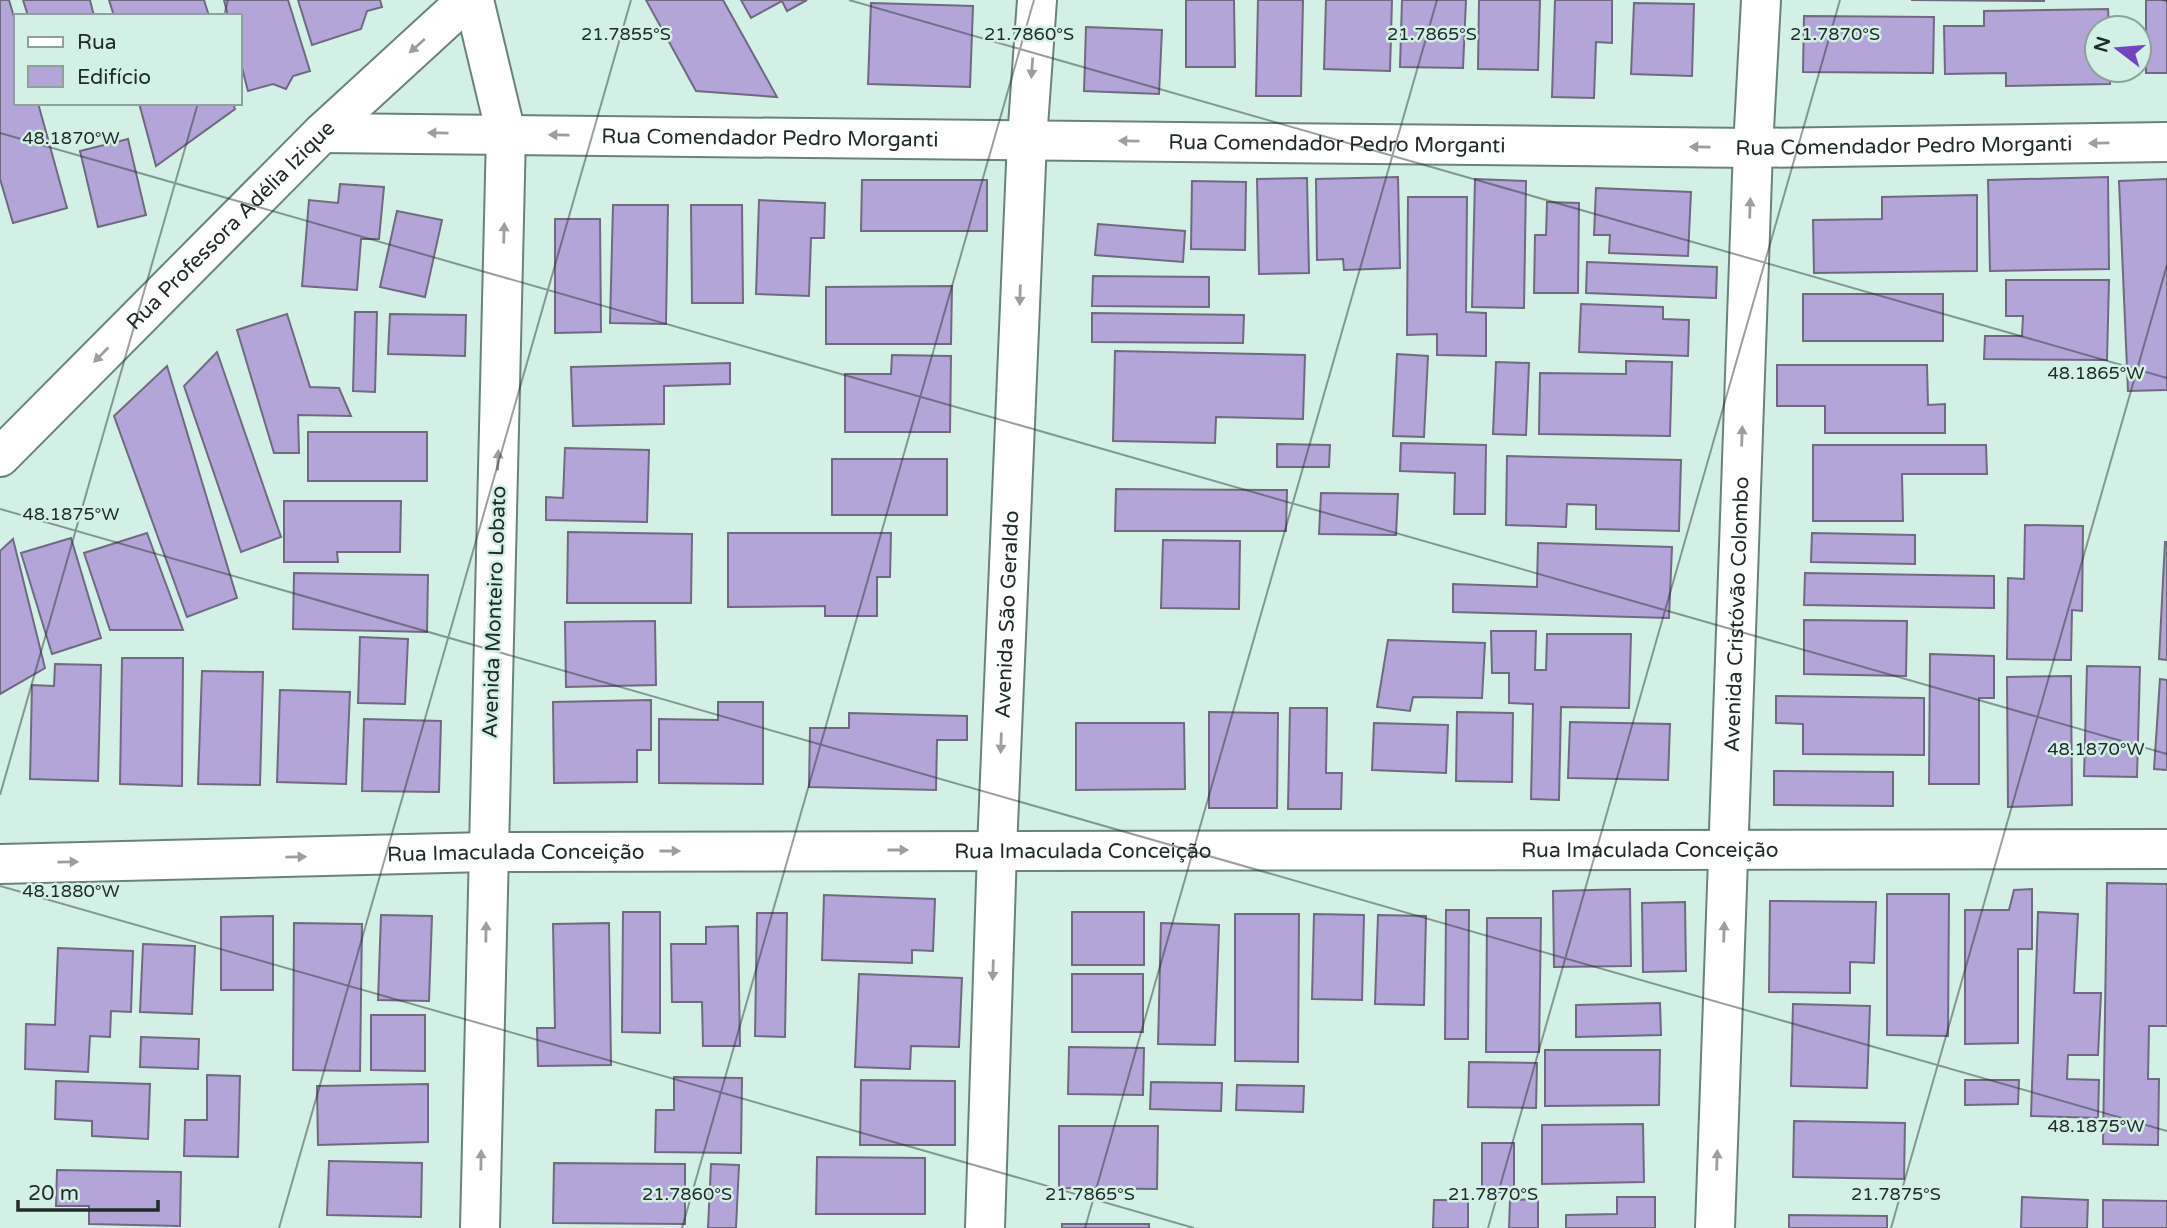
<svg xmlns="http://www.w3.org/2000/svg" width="2167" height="1228" font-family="'Varela Round',sans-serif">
	<rect width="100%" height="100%" fill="#d3f0e6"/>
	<path fill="#b3a5d8" stroke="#6f6a7f" stroke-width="2" d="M0,0H9L16,24V103H38L67,208L13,223L0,179Z
		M23,0H90L94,16H28Z
		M109,0H204L209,16H114Z
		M224,0H288L310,71L293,76L286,89L273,84L248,91L240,60V16H228Z
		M298,0H380L382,7L367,11L361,29L312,45Z
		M646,0H723L777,97L696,91Z
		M741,0H807L787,11L782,1L751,18Z
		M1186,0H1234L1235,67H1186Z
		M1258,0H1303L1301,96H1256Z
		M1326,0H1392L1390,71L1324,69Z
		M1402,0H1466L1463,68L1400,67Z
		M1479,0H1540L1538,70L1478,69Z
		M1555,0H1612V43L1596,42L1594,98L1552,97Z
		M1911,0H2044V1Z
		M2146,0H2167V73H2146Z
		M871,3L973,6L970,87L868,84Z
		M1634,3L1694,4L1692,76L1631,74Z
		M2108,9L2109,28H2097V70H2110V84L2006,86V73L1945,74L1944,26H1984V11Z
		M1804,16L1934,17L1933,73L1803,72Z
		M1086,27L1162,30L1159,94L1084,91Z
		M139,103H233L235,109L156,166Z
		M128,139L146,215L98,227L80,151Z
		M1398,177L1400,268L1344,270L1343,259L1317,260L1316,179Z
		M2108,177L2109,269L1990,271L1988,180Z
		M1307,178L1309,273L1259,274L1257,179Z
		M1475,179L1526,181L1524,308L1472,307Z
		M2167,179V390L2128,391L2119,181Z
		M862,180H987V231H861Z
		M1192,181L1246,182L1245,250L1191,249Z
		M340,184L384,187L379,239H361L357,290L302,286L309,200L338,203Z
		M1596,188L1691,192L1688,256L1609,253L1610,235H1594Z
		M1977,195V271L1814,273L1813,220L1882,219V197Z
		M1408,197H1467L1466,312L1486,313V356L1437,355V334L1407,335Z
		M759,200L825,203L824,238H811L809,296L756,294Z
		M1547,202L1579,203L1578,293H1534L1535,235H1546Z
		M613,205H668L666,324L610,323Z
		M691,205H742L743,303H692Z
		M397,211L442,220L425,297L380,287Z
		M555,219H600L601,332L555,333Z
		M1098,224L1185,231L1183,262L1095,255Z
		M1587,262L1717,267L1716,298L1586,293Z
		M1093,276L1209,277V307L1092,306Z
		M2006,280H2109L2107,360L1984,359L1985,336H2022L2023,316H2006Z
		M952,286L951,344H826V287Z
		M1803,294H1943V341H1803Z
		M1581,304L1663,307V319L1689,320L1688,356L1579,352Z
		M355,312H377L375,392L353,391Z
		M1092,313L1244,315L1243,343L1092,342Z
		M287,314L310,387L339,388L351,416L298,415L299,453H274L237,330Z
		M390,314L466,315L465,356L388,354Z
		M1115,351L1305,355L1303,419L1216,417L1215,443L1113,441Z
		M217,352L281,537L241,552L184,386Z
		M1397,354L1428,356L1424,437L1393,436Z
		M892,355L951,356L950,432H845V374H891Z
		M1626,361L1672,362L1670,436L1539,434L1540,373L1626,374Z
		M1496,362L1529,363L1526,435L1493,434Z
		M730,363V384L664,386V424L573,426L571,367Z
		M1777,365H1927L1928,405L1945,404V433H1825V406H1777Z
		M167,366L237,598L187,617L114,416Z
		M308,432H427V481H308Z
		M1401,443L1486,445L1485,514H1454L1455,473L1400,471Z
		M1277,444L1330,445L1329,467H1277Z
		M1813,445H1986L1987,474H1902L1903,521H1813Z
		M565,448L649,450L647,522L546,520V497L563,498Z
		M1507,456L1681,460L1679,531L1596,529V505L1567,504L1566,527L1506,525Z
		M832,459H947V515H832Z
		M1116,489L1287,490L1286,531H1115Z
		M1321,493L1398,494L1396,535L1319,534Z
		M284,501H401L400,552H337L338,562H284Z
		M2025,525L2083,526L2082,611L2072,610L2071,660L2007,659L2008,578L2024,579Z
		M568,532L692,534L691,603H567Z
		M147,533L183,630H110L84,553Z
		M728,533H891L890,577H877V616H825V606L728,607Z
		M1812,533L1915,535V564L1811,562Z
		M71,538L101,638L52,654L21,553Z
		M13,539L45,668L0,694V551Z
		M1163,540L1240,541L1239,609L1161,608Z
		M2165,542H2167V660L2159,659Z
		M1538,543L1672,547L1669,618L1453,612V584L1537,587Z
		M294,573L428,575L427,632L293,629Z
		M1805,573L1994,576V608L1804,605Z
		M1804,620L1907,621L1906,676L1804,674Z
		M655,621L656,685L566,687L565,622Z
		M1491,631H1536L1535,670H1546L1547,634H1631L1629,708L1561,707L1559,800L1531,799L1533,704L1509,703V673H1492Z
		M360,637L408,639L405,704L358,703Z
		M1388,640L1485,643L1482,698L1413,697L1410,711L1377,707Z
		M1930,654L1994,656V698H1979V784H1929Z
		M122,658H183L182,786L120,784Z
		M55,664L101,665L98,781L30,779L32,685L54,686Z
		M2087,666L2140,667L2137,777L2084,776Z
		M202,671L263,672L260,785L198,784Z
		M2071,676L2072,805L2008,807L2007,677Z
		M2160,679L2167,680V770L2154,769Z
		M280,690L350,692L346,784L277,782Z
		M1776,696L1924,698V755L1803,754V724L1776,723Z
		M651,700V750H637V782L554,783L553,702Z
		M718,702H763V784L659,783V719L718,720Z
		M1290,708H1327L1326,773H1342L1341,809H1288Z
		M1209,712L1278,713L1277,808H1209Z
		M1457,712L1513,713L1512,782L1456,781Z
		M849,713L967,716V740H937L936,790L809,787L810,728H849Z
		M364,719L441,721L439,792L362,791Z
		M1570,722L1670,724L1668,780L1568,778Z
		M1076,723H1184L1185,789L1076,790Z
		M1374,723L1448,725L1446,773L1372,770Z
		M1774,771L1893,772V806L1774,805Z
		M2107,883L2167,884V1026H2149L2148,1079H2159L2158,1145L2103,1144Z
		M1630,889L1631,966L1554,967L1553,891Z
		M2032,889V949H2018V1043L1965,1044V910H2009L2014,890Z
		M1887,894H1949L1948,1036L1887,1035Z
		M824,895L935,899L933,951L912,950V963L822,960Z
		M1770,901L1876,902L1874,963L1850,962V993L1769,992Z
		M1685,902L1686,971L1643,972L1642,903Z
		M1446,910H1469L1468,1039H1445Z
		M623,912H660V1033L622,1032Z
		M1072,912H1144V965H1072Z
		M2038,912L2078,914L2074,993H2101L2098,1055H2068L2067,1079L2099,1080L2098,1118L2031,1116Z
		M757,913H787L785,1037L755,1036Z
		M1235,914H1299L1298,1062L1235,1061Z
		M1314,914L1364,915L1362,1000L1312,999Z
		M381,915L432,916L429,1001L378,1000Z
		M1378,915L1426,916L1424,1005L1375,1004Z
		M273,916V990H221V917Z
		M1487,918H1541L1539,1052H1486Z
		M294,923L362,924L360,1071L293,1070Z
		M609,923L611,1065L538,1066L537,1028H555L553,924Z
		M1161,923L1219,925L1215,1045L1158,1044Z
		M738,926L740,1046H703L702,1002H672L671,944H706V927Z
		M143,944L195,946L192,1014L140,1012Z
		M58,948L133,951L131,1012L111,1011L110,1037L90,1036L88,1072L25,1069L26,1024L55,1025Z
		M859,974L962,978L959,1047L911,1046L910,1069L855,1067Z
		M1072,974H1143V1032H1072Z
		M1660,1003L1661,1035L1576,1037V1005Z
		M1793,1004L1870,1006L1867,1088L1791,1086Z
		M371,1015H425V1071L371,1070Z
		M141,1037L199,1039L198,1069L140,1067Z
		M1069,1047L1144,1048L1143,1095L1068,1094Z
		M1545,1050H1660L1659,1105L1545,1106Z
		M1469,1062L1537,1063L1536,1108L1468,1107Z
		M207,1075L240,1076L238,1157L184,1156L185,1120H207Z
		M674,1077L742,1078L741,1153L655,1152L656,1110H674Z
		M861,1080L955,1081V1145H860Z
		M1965,1080H2019L2018,1104L1965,1105Z
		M56,1081L150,1084L148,1139L92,1136V1121L55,1119Z
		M1151,1082L1222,1083L1221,1111L1150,1109Z
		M428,1084V1142L318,1145L317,1086Z
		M1237,1085L1304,1086L1303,1112L1236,1110Z
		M1794,1121L1905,1123L1904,1179L1793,1177Z
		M1643,1124L1644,1182L1542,1184V1125Z
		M1059,1126H1158L1157,1189L1059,1188Z
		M1482,1143H1514V1192H1482Z
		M817,1157L925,1158V1214H816Z
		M329,1161L422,1163L421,1217L327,1215Z
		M554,1163L685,1164V1224L553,1223Z
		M711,1164L739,1165L736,1228H708Z
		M57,1170L181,1172L180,1226L89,1224V1206H56Z
		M1617,1197H1655V1228H1566V1215L1617,1214Z
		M2022,1197L2088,1200L2087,1228H2021Z
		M1538,1199V1228H1509L1510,1200Z
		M1434,1200H1468V1228H1433Z
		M2103,1200L2167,1201V1228H2103Z
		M1789,1215L1887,1216V1228H1789Z
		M1062,1224H1149V1228H1062Z"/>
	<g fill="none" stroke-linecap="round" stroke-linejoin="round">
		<g stroke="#69837b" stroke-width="42">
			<g id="minor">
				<path d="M474,0L506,134L480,1228"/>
				<path id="s1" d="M322,133L1753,148L2167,142"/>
				<path id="s2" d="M0,457L322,133L467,0"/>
				<path id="s3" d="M0,864L487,852L2167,849"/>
				<path id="s4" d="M985,1228L997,849L1027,140L1037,0"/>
				<path id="s5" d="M1715,1228L1753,148L1761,0"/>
			</g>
		</g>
		<use href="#minor" stroke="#fff" stroke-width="38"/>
	</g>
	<defs><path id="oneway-solid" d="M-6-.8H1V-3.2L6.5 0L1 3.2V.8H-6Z" transform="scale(1.75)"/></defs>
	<g fill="#9ba09f">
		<use href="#oneway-solid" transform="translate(417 46) rotate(138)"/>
		<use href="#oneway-solid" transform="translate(1032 68) rotate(94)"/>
		<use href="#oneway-solid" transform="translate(438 133) rotate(-179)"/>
		<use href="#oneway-solid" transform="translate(559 135) rotate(-179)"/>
		<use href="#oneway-solid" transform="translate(1129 141) rotate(-179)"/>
		<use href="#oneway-solid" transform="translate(2099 143) rotate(179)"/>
		<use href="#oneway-solid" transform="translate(1700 147) rotate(-179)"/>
		<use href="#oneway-solid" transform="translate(1750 208) rotate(-88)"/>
		<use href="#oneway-solid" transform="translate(504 233) rotate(-88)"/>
		<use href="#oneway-solid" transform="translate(1020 295) rotate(92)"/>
		<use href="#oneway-solid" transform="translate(101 355) rotate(135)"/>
		<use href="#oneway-solid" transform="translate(1742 436) rotate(-88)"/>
		<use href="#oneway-solid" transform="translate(498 460) rotate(-88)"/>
		<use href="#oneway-solid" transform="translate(1001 743) rotate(92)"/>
		<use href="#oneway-solid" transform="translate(898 850)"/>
		<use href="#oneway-solid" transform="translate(670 851)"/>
		<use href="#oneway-solid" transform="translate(296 857) rotate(-1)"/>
		<use href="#oneway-solid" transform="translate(68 862) rotate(-1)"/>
		<use href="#oneway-solid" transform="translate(486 932) rotate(-89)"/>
		<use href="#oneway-solid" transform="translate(1724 932) rotate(-88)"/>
		<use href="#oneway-solid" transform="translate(993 970) rotate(92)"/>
		<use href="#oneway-solid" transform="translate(481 1160) rotate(-89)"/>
		<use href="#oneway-solid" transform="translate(1717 1160) rotate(-88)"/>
	</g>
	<path fill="none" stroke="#212c29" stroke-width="2" stroke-opacity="0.45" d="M849,0L2167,378M2162,0L2167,1M224,16L228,0M0,133L2167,754M0,509L2167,1131M0,795L198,103M0,886L1194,1228M279,1228L631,0M682,1228L1034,0M1085,1228L1437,0M1488,1228L1840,0M1891,1228L2167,265"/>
	<g text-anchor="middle" stroke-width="5" stroke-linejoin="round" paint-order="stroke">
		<g font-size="21" fill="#212c29" stroke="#d3f0e6">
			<text dy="7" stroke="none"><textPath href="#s1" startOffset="448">Rua Comendador Pedro Morganti</textPath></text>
			<text dy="7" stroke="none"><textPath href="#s1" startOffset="1015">Rua Comendador Pedro Morganti</textPath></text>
			<text dy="7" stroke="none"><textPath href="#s1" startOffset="1582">Rua Comendador Pedro Morganti</textPath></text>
			<text dy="7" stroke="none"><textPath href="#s2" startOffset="327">Rua Professora Adélia Izique</textPath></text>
			<text transform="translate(494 612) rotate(-88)" y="7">Avenida Monteiro Lobato</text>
			<text dy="7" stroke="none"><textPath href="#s4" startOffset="614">Avenida São Geraldo</textPath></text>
			<text dy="7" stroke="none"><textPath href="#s5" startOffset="614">Avenida Cristóvão Colombo</textPath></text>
			<text dy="7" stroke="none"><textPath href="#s3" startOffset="1083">Rua Imaculada Conceição</textPath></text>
			<text dy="7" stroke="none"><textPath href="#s3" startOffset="1650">Rua Imaculada Conceição</textPath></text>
			<text dy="7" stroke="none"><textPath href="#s3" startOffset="516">Rua Imaculada Conceição</textPath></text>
		</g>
	</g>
	<g font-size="18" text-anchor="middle" fill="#212c29" stroke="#d3f0e6" stroke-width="5" stroke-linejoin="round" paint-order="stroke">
		<text x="626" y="40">21.7855°S</text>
		<text x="1029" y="40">21.7860°S</text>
		<text x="1432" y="40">21.7865°S</text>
		<text x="1835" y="40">21.7870°S</text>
		<text x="71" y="144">48.1870°W</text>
		<text x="2096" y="379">48.1865°W</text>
		<text x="71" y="520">48.1875°W</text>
		<text x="2096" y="755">48.1870°W</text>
		<text x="71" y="897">48.1880°W</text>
		<text x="2096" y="1132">48.1875°W</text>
		<text x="687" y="1200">21.7860°S</text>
		<text x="1090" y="1200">21.7865°S</text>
		<text x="1493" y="1200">21.7870°S</text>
		<text x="1896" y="1200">21.7875°S</text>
	</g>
	<rect x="14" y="14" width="228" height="91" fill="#d3f0e6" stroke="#8ca29a" stroke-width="2"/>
	<rect x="28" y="37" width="35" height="10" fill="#ffffff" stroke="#8ca29a" stroke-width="2"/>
	<text x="77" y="49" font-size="21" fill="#212c29">Rua</text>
	<rect x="28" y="66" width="35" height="21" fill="#b3a5d8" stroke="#8ca29a" stroke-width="2"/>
	<text x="77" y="84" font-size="21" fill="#212c29">Edifício</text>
	<g transform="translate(2118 49) rotate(286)"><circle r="33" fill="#d3f0e6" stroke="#8ca29a" stroke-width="2"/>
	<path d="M0-5L12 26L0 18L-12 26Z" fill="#7446be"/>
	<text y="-10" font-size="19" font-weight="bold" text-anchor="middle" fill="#212c29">N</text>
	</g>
	<path d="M18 1200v10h140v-10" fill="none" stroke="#212c29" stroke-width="3.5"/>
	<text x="28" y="1200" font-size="21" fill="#212c29" stroke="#d3f0e6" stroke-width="5" paint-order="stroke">20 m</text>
</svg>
